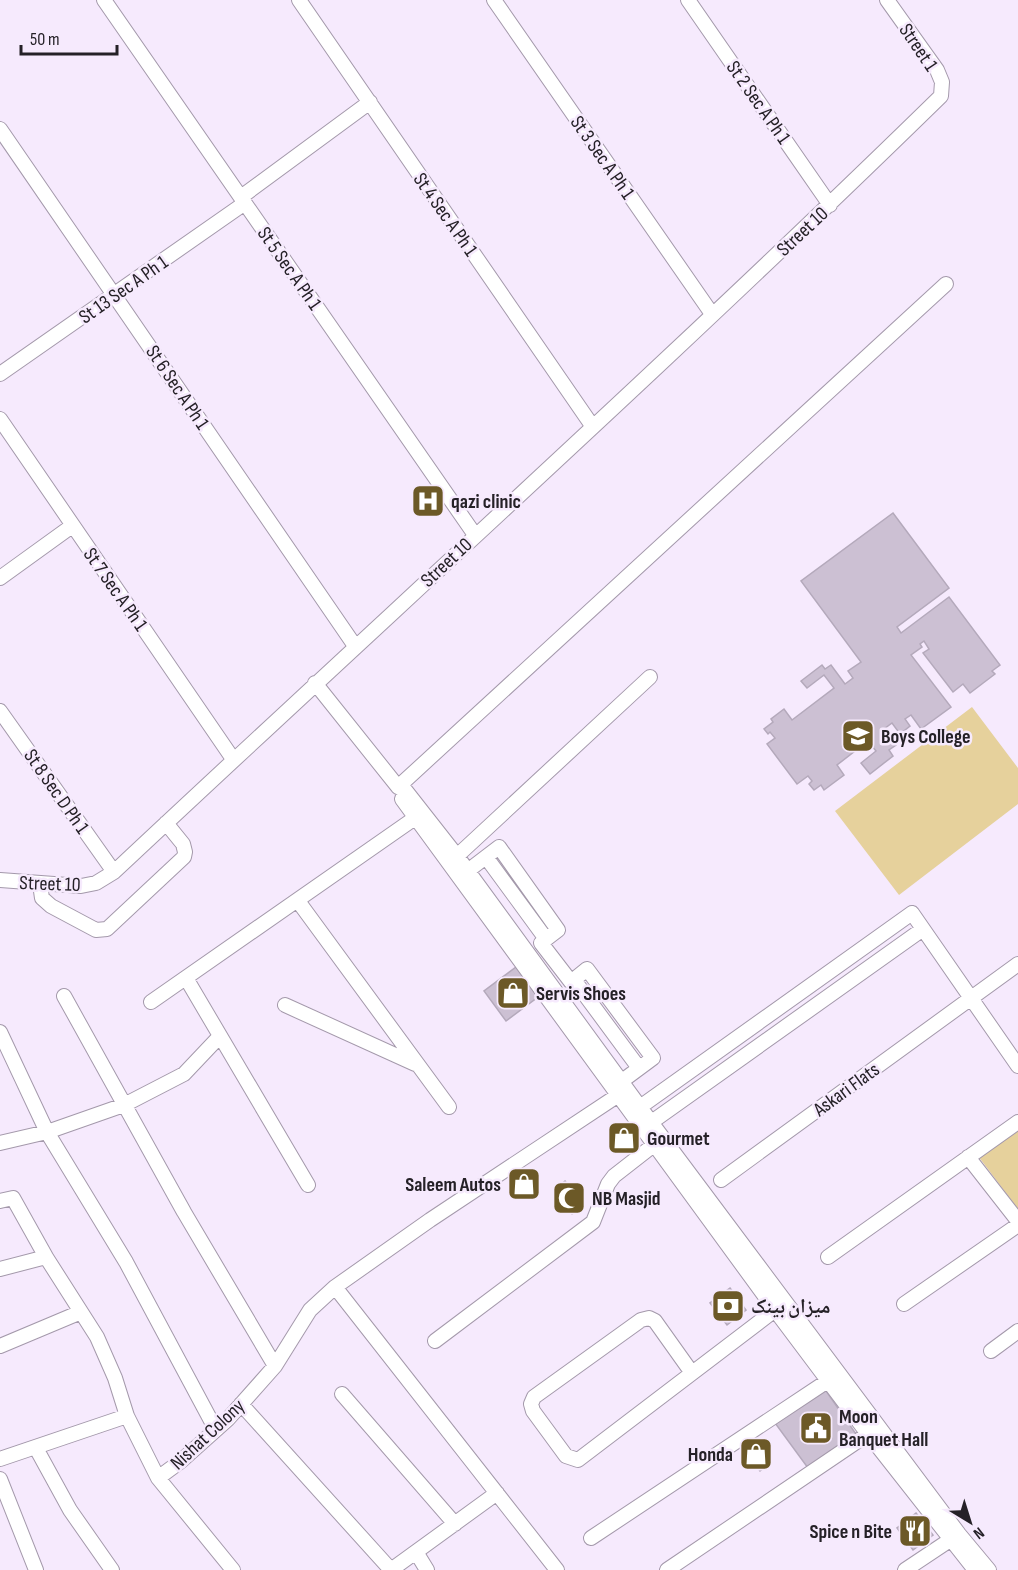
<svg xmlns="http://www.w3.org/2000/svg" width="1018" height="1570" font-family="'Sofia Sans Condensed','Noto Naskh Arabic',sans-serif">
	<rect width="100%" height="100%" fill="#f6eafd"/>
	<path fill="#e6d19c" d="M972,707L1018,768V804L899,895L835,811Z
		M1018,1130V1209L975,1152Z"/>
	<path fill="#ccc0d3" stroke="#b4a9bb" stroke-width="1.5" d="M893,513L949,588L897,627L901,633L949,597L1000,665L992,671L995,674L970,693L963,684L953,692L923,653L929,649L924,641L920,644L922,647L911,655L951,707L921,729L911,715L905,719L910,726L900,734L892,723L884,729L896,745L889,750L893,756L870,774L861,763L876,751L868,741L837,765L844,775L824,790L821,785L814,790L809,784L812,781L808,776L797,784L767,744L775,738L770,732L768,734L764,729L773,722L771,719L784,709L792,720L834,688L824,675L807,688L801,681L822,665L825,669L831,665L845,684L853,678L848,671L861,662L801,581Z
		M520,964L542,994L506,1021L484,991Z
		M631,1126L637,1135L618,1150L611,1141Z
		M565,1181L584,1206L572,1214L554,1190Z
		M730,1288L746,1310L727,1325L710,1303Z
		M824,1388L856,1434L808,1468L775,1423Z
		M751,1438L769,1464L760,1471L742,1445Z
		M916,1513L933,1535L913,1550L897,1528Z"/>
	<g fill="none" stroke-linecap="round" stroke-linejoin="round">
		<g stroke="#a499ab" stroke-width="16">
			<path id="minor" d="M104,0L475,535
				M299,0L593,427
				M494,0L712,314
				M688,0L830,205
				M0,129L355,646
				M241,197L370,102
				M0,374L245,203
				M0,419L233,759
				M0,578L72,526
				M315,683L398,787L406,791L457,856L651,1122L959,1534L989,1570
				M0,711L114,872
				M398,787L946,284
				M402,799L775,1310L868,1434L975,1570
				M457,856L650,677
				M486,857L546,939
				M461,876L499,847L558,930L541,943L571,982L587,969L653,1058L622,1081
				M0,880L81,886L96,883L114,872C390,613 671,360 941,96L942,82L937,70L887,0
				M40,884L42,898L51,906L96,930L107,929L184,857L185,852L183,844L166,823
				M298,901L449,1107
				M186,978L308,1185
				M574,980L639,1068
				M64,996L184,1212L275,1366
				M151,1002L415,818
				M285,1005L415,1064
				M0,1032L47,1132L126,1262L216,1430
				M633,1112L912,913L1018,1066
				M646,1126L923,929
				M0,1143L47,1132L124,1105L184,1074L220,1036
				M968,1157L1018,1221
				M721,1180L1018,964
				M0,1201L13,1198L46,1257L97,1337L115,1378L127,1416L158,1478L233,1570
				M828,1257L1018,1122
				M0,1269L46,1257
				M335,1287L557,1570
				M904,1304L1018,1225
				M435,1341L593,1222L608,1184L614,1176L655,1144
				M0,1346L81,1312
				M991,1351L1018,1331
				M692,1373L655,1321L649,1318L641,1320L534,1397L531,1404L533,1411L566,1456L578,1460L775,1310
				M342,1394L455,1524
				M241,1404L391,1570
				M36,1448L70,1510L112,1570
				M0,1459L127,1416
				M158,1478L181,1461L228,1419L275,1366L310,1310L335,1287L430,1220L626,1090
				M0,1479L36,1570
				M591,1538L829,1380
				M416,1552L427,1570
				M391,1570L497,1493
				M667,1570L868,1434
				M905,1570L956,1536"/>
		</g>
		<use href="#minor" stroke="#fff" stroke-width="14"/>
	</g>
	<defs>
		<g id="hospital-square" transform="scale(1.725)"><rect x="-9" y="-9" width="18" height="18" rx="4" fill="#6c5927" stroke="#f6eafd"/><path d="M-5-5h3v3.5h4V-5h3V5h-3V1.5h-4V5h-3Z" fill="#fff"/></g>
		<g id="school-square" transform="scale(1.725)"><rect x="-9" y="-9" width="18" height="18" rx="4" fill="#6c5927" stroke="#f6eafd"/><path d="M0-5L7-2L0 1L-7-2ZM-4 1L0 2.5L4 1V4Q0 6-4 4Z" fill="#fff"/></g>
		<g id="shop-square" transform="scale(1.725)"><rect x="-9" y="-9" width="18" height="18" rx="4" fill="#6c5927" stroke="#f6eafd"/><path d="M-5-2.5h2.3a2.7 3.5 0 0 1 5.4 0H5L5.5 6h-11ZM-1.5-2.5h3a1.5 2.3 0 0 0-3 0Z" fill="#fff"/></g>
		<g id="mosque-square" transform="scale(1.725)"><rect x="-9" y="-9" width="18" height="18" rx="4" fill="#6c5927" stroke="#f6eafd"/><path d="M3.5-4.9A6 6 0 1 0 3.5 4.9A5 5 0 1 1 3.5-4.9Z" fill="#fff"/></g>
		<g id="bank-square" transform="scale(1.725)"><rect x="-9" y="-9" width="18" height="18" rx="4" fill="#6c5927" stroke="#f6eafd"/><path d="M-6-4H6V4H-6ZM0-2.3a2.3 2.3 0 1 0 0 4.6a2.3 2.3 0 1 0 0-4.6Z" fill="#fff"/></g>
		<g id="civic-square" transform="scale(1.725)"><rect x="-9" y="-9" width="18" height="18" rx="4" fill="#6c5927" stroke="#f6eafd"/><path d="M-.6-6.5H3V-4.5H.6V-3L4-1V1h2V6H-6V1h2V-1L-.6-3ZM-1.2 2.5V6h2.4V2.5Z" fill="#fff"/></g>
		<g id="restaurant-square" transform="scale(1.725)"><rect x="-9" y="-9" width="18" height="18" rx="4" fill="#6c5927" stroke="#f6eafd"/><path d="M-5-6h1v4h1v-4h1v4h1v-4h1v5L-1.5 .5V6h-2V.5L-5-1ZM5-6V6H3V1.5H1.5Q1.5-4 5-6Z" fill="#fff"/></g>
	</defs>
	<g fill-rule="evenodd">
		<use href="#hospital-square" x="428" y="501"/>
		<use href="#school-square" x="858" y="736"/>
		<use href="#shop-square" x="513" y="993"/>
		<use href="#shop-square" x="624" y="1138"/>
		<use href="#shop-square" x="524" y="1184"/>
		<use href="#mosque-square" x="569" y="1198"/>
		<use href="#bank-square" x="728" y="1306"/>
		<use href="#civic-square" x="816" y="1428"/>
		<use href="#shop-square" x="756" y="1454"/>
		<use href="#restaurant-square" x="915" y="1531"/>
	</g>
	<g text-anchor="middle" stroke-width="5" stroke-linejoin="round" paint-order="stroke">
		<g font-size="20" fill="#252127" stroke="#f6eafd">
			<text transform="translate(919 47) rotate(56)" y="7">Street 1</text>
			<text transform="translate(759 102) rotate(55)" y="7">St 2 Sec A Ph 1</text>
			<text transform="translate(603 157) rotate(55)" y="7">St 3 Sec A Ph 1</text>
			<text transform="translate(446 214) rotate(55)" y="7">St 4 Sec A Ph 1</text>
			<text transform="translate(802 231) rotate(-43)" y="7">Street 10</text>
			<text transform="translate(290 268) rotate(55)" y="7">St 5 Sec A Ph 1</text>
			<text transform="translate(123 289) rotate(-35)" y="7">St 13 Sec A Ph 1</text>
			<text transform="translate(178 387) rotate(56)" y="7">St 6 Sec A Ph 1</text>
			<text transform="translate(446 562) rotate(-43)" y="7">Street 10</text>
			<text transform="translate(116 589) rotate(55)" y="7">St 7 Sec A Ph 1</text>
			<text transform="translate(57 791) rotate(55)" y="7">St 8 Sec D Ph 1</text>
			<text transform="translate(50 883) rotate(2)" y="7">Street 10</text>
			<text transform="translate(846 1089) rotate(-36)" y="7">Askari Flats</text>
			<text transform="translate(207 1434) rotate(-43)" y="7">Nishat Colony</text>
		</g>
		<g font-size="20" font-weight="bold" fill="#252127" stroke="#f6eafd" text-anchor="start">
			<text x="451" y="508">qazi clinic</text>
			<text x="881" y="743">Boys College</text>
			<text x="536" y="1000">Servis Shoes</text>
			<text x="647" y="1145">Gourmet</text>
			<text x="501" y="1191" text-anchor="end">Saleem Autos</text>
			<text x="592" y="1205">NB Masjid</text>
			<text x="751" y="1313">میزان بینک</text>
			<text x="839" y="1423">Moon<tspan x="839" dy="23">Banquet Hall</tspan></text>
			<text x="733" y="1461" text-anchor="end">Honda</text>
			<text x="892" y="1538" text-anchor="end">Spice n Bite</text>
		</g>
	</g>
	<g transform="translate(970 1522) rotate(142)" stroke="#f6eafd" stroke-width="4.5" paint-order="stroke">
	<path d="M0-4.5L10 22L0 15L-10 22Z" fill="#252127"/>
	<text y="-9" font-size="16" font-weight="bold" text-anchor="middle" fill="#252127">N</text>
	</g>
	<path d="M21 45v9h96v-9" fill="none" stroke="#252127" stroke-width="3"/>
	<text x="30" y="45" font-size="18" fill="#252127" stroke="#f6eafd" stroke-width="4.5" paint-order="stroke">50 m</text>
</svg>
